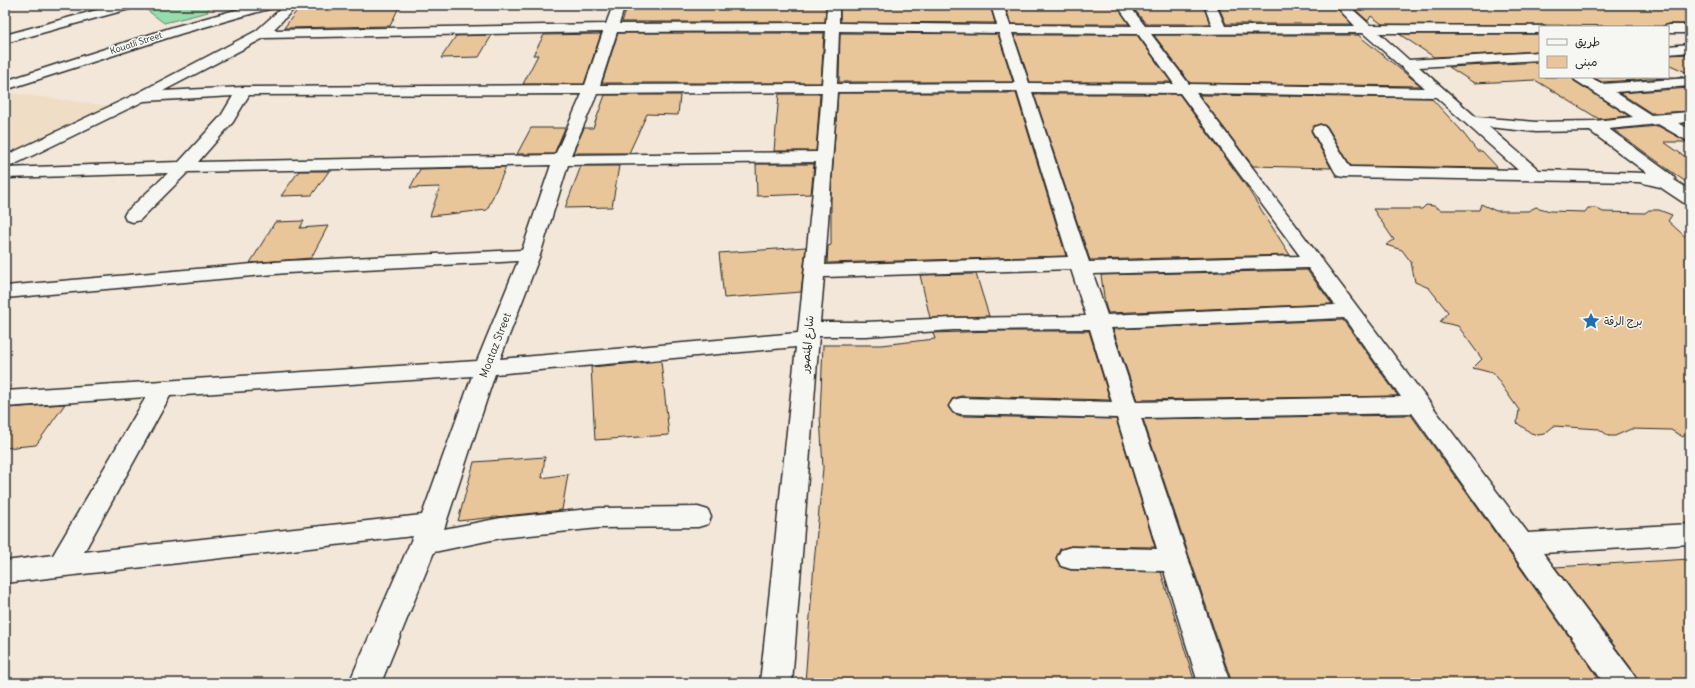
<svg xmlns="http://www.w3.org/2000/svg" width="1695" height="688" font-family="Delius,'Playpen Sans Arabic',sans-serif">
	<rect width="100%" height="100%" fill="#f2e7d8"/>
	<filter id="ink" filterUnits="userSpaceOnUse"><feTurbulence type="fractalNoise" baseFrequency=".025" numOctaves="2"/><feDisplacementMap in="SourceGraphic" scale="8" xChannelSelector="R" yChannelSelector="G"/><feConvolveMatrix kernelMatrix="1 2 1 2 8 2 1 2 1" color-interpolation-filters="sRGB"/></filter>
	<g filter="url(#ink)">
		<path fill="#efddc5" d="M11,93L111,106L5,158V95Z"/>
		<path fill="#95ddac" stroke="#60846c" d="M149,5H236C226,7 216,4 207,10L208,12L164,23L143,7Z"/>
		<path fill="#e9c59a" stroke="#2b2b2b" d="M301,5H400L390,26L284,28Z
			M628,5H826L825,22H622Z
			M840,5H990L995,23L840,22Z
			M1005,5H1116L1129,24H1011Z
			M1131,5H1203L1210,24H1146Z
			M1218,5H1334L1352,24H1226Z
			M1350,5L1606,8L1602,5H1690V24H1668L1662,26L1382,24L1371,16L1368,21Z
			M618,33H824L821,83H602Z
			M840,33L998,34L1013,82H839Z
			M601,34L584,84H523L538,55H533L544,35Z
			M1399,34H1540V51L1434,57Z
			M492,35L479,57L441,58L456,36Z
			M1014,35H1137L1171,82H1030Z
			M1154,35H1358L1421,86L1190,83Z
			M1690,54V74L1668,64V55Z
			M1540,62V77H1572L1574,81L1629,116L1599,119L1535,80L1474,83L1449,67Z
			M1593,77H1683L1602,82Z
			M1690,88V111L1651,113L1620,93Z
			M838,93H1016L1066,256L827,263L828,246L831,245V194Z
			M779,94H820L816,151H774Z
			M1034,94H1179L1246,186L1290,255L1090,260Z
			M605,95H680L678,115L647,114L629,153H573L584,128H593Z
			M1199,95L1431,98L1460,129L1477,151H1482L1498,168L1351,166L1327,126L1320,124L1314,126L1311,131L1331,168L1253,166Z
			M1658,126L1688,142H1664L1690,160V185L1614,130Z
			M531,128H565L554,154H517Z
			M756,164H814L811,194L757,196Z
			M581,166H619L612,207L565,208Z
			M506,167L487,210L430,216L440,187L410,188L420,169Z
			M299,171H329L312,195L281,196Z
			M1481,204L1496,211H1528L1536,207L1550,211L1585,212L1588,208H1596L1603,212L1645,213L1649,210H1659L1672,215L1668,221L1690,241V429L1683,437L1671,430L1631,429L1615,436H1609L1599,429L1554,426L1544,434L1538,435L1531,433L1517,423L1519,410L1493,373L1473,368L1482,359L1458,326L1440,322L1448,312L1429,288L1415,282L1411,262L1402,250L1386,245L1394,240L1373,209H1422L1426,205L1434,206L1441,210H1479Z
			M304,221L300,228L328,226L311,258L250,263L275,222Z
			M806,247L801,292L724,298L719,253Z
			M1307,270L1332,304L1108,313L1105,304L1101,275Z
			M976,274L989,316L930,318L920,275Z
			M1343,320L1398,396L1137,400L1113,329Z
			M994,331H1089L1110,400L961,396L952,399L948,407L953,413L961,416L1116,419L1155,547L1071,546L1060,549L1056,559L1061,567L1071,570L1161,572L1195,683H805L814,563L823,468L820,416L823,345H881L935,339L933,333Z
			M661,361L669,435L595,440L591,367Z
			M65,404L36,445L5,448V412L8,408Z
			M1411,415L1521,569L1602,683H1232L1143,419Z
			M545,457L542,478L568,474L562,510L458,521L474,462Z
			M1690,559V683H1639L1634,672L1555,567Z"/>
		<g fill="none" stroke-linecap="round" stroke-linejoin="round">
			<g stroke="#2b2b2b" stroke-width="3">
				<path id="minor" d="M115,5H135L133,8L5,43V35Z
					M254,5H274L272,8L183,33L5,90V81L173,27Z
					M285,5H298L273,30L606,24L613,5H625L619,24L826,23L827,5H839V23L997,25L991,5H1003L1010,25L1132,26L1117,5H1129L1145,26H1212L1204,5H1216L1225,26H1355L1335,5H1348L1370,25L1545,26L1540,27V33H1379L1409,60L1540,52V60L1419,67L1476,117L1536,122L1594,121L1633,117L1575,80L1573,77H1590L1602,84L1690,78V86L1615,92L1651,115L1690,112V122L1678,123L1690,129V141L1684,139L1658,124L1609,129L1672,175L1675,179L1674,180L1690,190V204L1684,203L1660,187L1639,182L1344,177L1338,176L1335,172L1312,130L1314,127L1320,125L1326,127L1350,167L1518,170L1436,97L1196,93L1528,533L1690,524V544L1543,553L1633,673L1638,683H1604L1412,413L1141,418L1230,683H1198L1164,571L1071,569L1061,566L1057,558L1061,550L1071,547L1157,549L1117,418L961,414L953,412L949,406L953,400L961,398L1112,402L1090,329L953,330L866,336H819L792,683H760L796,347L495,374L444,529L501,518L599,508L698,507L708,510L711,517L708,524L698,527L599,528L501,538L434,552L381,683H349L413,536L5,583V561L53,555L146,397L5,407V391L477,361L518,261L287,273L5,298V286L287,261L522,250L551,165L188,172L140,220L133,222L126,220L124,216L126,212L168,173L5,178V168L179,162L221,116L233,96L144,101L11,166L5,167V156L136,94L256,31ZM826,31L822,84L600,85L617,32ZM839,31L999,33L1015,83L837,84ZM603,32L585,85L244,87L163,91L264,38ZM1012,33L1138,34L1174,84L1029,83ZM1363,33L1425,88L1189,84L1151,34ZM1017,91L1068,257L825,265L837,92ZM822,92L817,152L571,155L597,94ZM1032,92L1180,93L1300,256L1089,262ZM582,94L555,155L198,162L233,122L249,95ZM1489,127L1536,132L1590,131L1647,173L1539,170ZM816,162L798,333L500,359L540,255L568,165ZM1308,268L1335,305L1107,315L1093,274ZM1071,269L1086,316L953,318L866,322H820L824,277ZM1344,318L1401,397L1136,402L1111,328ZM472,376L422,515L84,552L170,396Z
					M1668,25H1690V33H1668V27H1663Z
					M1690,44V52L1668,54V46Z"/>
			</g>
			<use href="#minor" fill="#f6f6f2" fill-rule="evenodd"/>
		</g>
	</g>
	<defs>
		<g id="sight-bare" transform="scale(1.38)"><path d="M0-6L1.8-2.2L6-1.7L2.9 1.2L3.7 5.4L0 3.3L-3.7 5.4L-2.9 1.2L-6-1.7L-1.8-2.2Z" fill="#1f6fb2" stroke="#f6f6f2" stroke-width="2.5" paint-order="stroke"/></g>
	</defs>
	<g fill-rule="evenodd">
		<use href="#sight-bare" x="1591" y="321"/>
	</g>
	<g text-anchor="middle" stroke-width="3" stroke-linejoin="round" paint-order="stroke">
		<g font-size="9" fill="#2b2b2b" stroke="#f6f6f2">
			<text transform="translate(136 43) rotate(-18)" y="3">Kouatli Street</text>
		</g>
		<g font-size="11" fill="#2b2b2b" stroke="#f6f6f2" text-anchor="start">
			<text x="1604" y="325">برج الرقة</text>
		</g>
		<g font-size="11" fill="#2b2b2b" stroke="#f6f6f2">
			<text transform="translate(807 344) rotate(-85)" y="4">شارع المنصور</text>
			<text transform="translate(495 345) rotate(-69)" y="4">Moataz Street</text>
		</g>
	</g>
	<rect width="1695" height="688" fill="none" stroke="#f6f6f2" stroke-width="20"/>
	<rect x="10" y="10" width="1675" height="668" fill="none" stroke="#2b2b2b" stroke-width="1.5" filter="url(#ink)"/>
	<rect x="1539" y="26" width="130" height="52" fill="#f6f6f2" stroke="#a5a5a2"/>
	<rect x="1547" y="39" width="20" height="6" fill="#f6f6f2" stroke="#a5a5a2"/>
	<text x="1575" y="46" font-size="12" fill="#2b2b2b">طريق</text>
	<rect x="1547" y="56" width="20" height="12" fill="#e9c59a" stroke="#a5a5a2"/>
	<text x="1575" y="66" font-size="12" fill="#2b2b2b">مبنى</text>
</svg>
